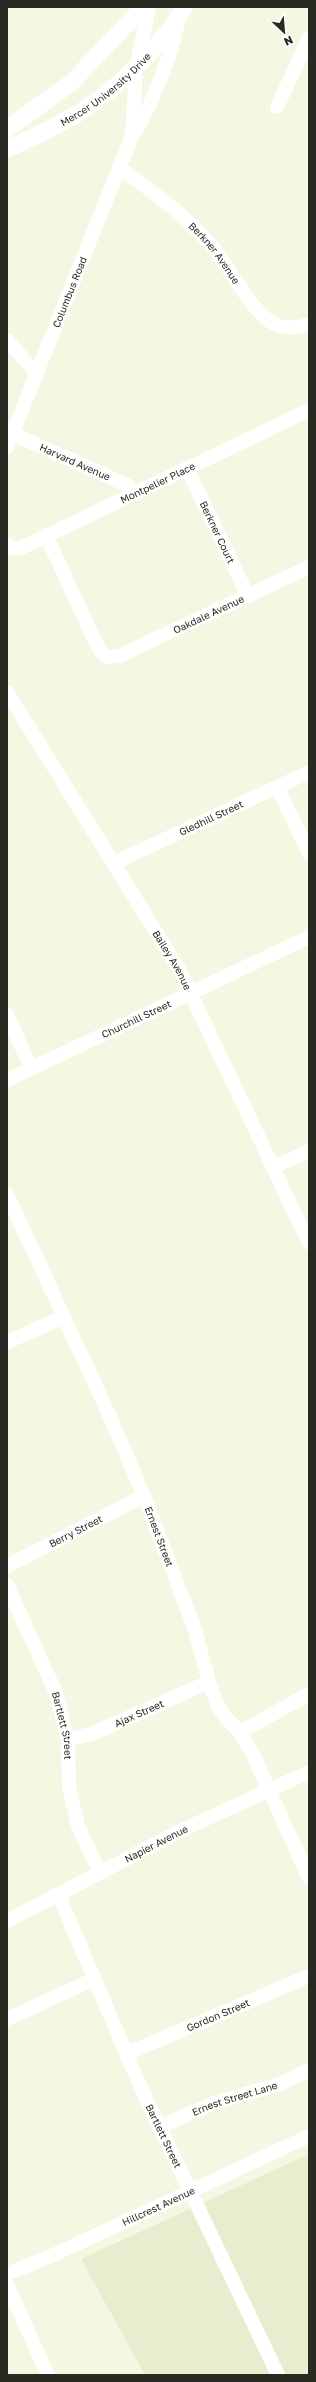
<svg xmlns="http://www.w3.org/2000/svg" width="316" height="2382" font-family="'Golos Text',sans-serif">
	<rect width="100%" height="100%" fill="#f4f8e2"/>
	<path fill="#e9edd0" d="M309,2154V2375H145L81,2259Z"/>
	<g fill="none" stroke-linecap="round" stroke-linejoin="round">
		<g stroke="#fff" stroke-width="14">
			<path d="M277,107L309,38"/>
			<path d="M132,136L136,69L149,7"/>
			<path id="s1" d="M120,168C152,191 185,215 211,245C227,263 252,312 271,322C283,329 296,329 309,324"/>
			<path d="M7,340L36,373"/>
			<path id="s2" d="M13,434L127,485L135,493"/>
			<path id="s3" d="M7,447L132,136C149,113 174,49 178,20"/>
			<path id="s4" d="M187,468L248,596"/>
			<path id="s5" d="M46,535L92,635L101,652L107,657L119,656L309,567"/>
			<path id="s6" d="M7,544L11,548H21L309,410"/>
			<path id="s7" d="M7,692L179,969L309,1243"/>
			<path d="M277,787L309,853"/>
			<path id="s8" d="M114,863L309,772"/>
			<path d="M7,1015L31,1068"/>
			<path id="s9" d="M7,1080L309,937"/>
			<path d="M274,1167L309,1151"/>
			<path id="s10" d="M7,1194L111,1419L144,1496L195,1630L209,1682L218,1706L225,1717L240,1732L254,1757L309,1878"/>
			<path d="M7,1342L64,1317"/>
			<path id="s11" d="M7,1566L144,1496"/>
			<path id="s12" d="M7,1585L56,1693L68,1740L69,1787L78,1826L100,1872"/>
			<path d="M240,1732L309,1694"/>
			<path id="s13" d="M68,1740L94,1733L209,1682"/>
			<path id="s14" d="M58,1894L142,2090L278,2375"/>
			<path id="s15" d="M7,1921L182,1830L309,1772"/>
			<path d="M7,2019L94,1979"/>
			<path id="s16" d="M126,2054L309,1976"/>
			<path id="s17" d="M159,2127L212,2104L282,2083L309,2070"/>
			<path id="s18" d="M7,2274L51,2256L309,2136"/>
			<path d="M7,2285L48,2375"/>
		</g>
		<g stroke="#fff" stroke-width="17">
			<path d="M7,129L72,82L143,7"/>
			<path id="s19" d="M7,149C70,121 107,101 154,48C165,35 177,23 184,7"/>
		</g>
	</g>
	<g text-anchor="middle" stroke-width="3" stroke-linejoin="round" paint-order="stroke">
		<g font-size="10" fill="#292a22" stroke="#fff">
			<text dy="4" stroke="none"><textPath href="#s19" startOffset="116">Mercer University Drive</textPath></text>
			<text dy="4" stroke="none"><textPath href="#s1" startOffset="128">Berkner Avenue</textPath></text>
			<text dy="4" stroke="none"><textPath href="#s3" startOffset="167">Columbus Road</textPath></text>
			<text dy="4" stroke="none"><textPath href="#s2" startOffset="68">Harvard Avenue</textPath></text>
			<text dy="4" stroke="none"><textPath href="#s6" startOffset="167">Montpelier Place</textPath></text>
			<text dy="4" stroke="none"><textPath href="#s4" startOffset="71">Berkner Court</textPath></text>
			<text dy="4" stroke="none"><textPath href="#s5" startOffset="248">Oakdale Avenue</textPath></text>
			<text dy="4" stroke="none"><textPath href="#s8" startOffset="107">Gledhill Street</textPath></text>
			<text dy="4" stroke="none"><textPath href="#s7" startOffset="315">Bailey Avenue</textPath></text>
			<text dy="4" stroke="none"><textPath href="#s9" startOffset="143">Churchill Street</textPath></text>
			<text dy="4" stroke="none"><textPath href="#s11" startOffset="77">Berry Street</textPath></text>
			<text dy="4" stroke="none"><textPath href="#s10" startOffset="375">Ernest Street</textPath></text>
			<text dy="4" stroke="none"><textPath href="#s13" startOffset="76">Ajax Street</textPath></text>
			<text dy="4" stroke="none"><textPath href="#s12" startOffset="152">Bartlett Street</textPath></text>
			<text dy="4" stroke="none"><textPath href="#s15" startOffset="168">Napier Avenue</textPath></text>
			<text dy="4" stroke="none"><textPath href="#s16" startOffset="100">Gordon Street</textPath></text>
			<text dy="4" stroke="none"><textPath href="#s17" startOffset="81">Ernest Street Lane</textPath></text>
			<text dy="4" stroke="none"><textPath href="#s14" startOffset="264">Bartlett Street</textPath></text>
			<text dy="4" stroke="none"><textPath href="#s18" startOffset="166">Hillcrest Avenue</textPath></text>
		</g>
	</g>
	<rect width="316" height="2382" fill="none" stroke="#292a22" stroke-width="16"/>
	<g transform="translate(284 32) rotate(154)" stroke="#ffffff" stroke-width="3" paint-order="stroke">
	<path d="M0-3L7 15L0 10L-7 15Z" fill="#292a22"/>
	<text y="-6" font-size="11" font-weight="bold" text-anchor="middle" fill="#292a22">N</text>
	</g>
</svg>
